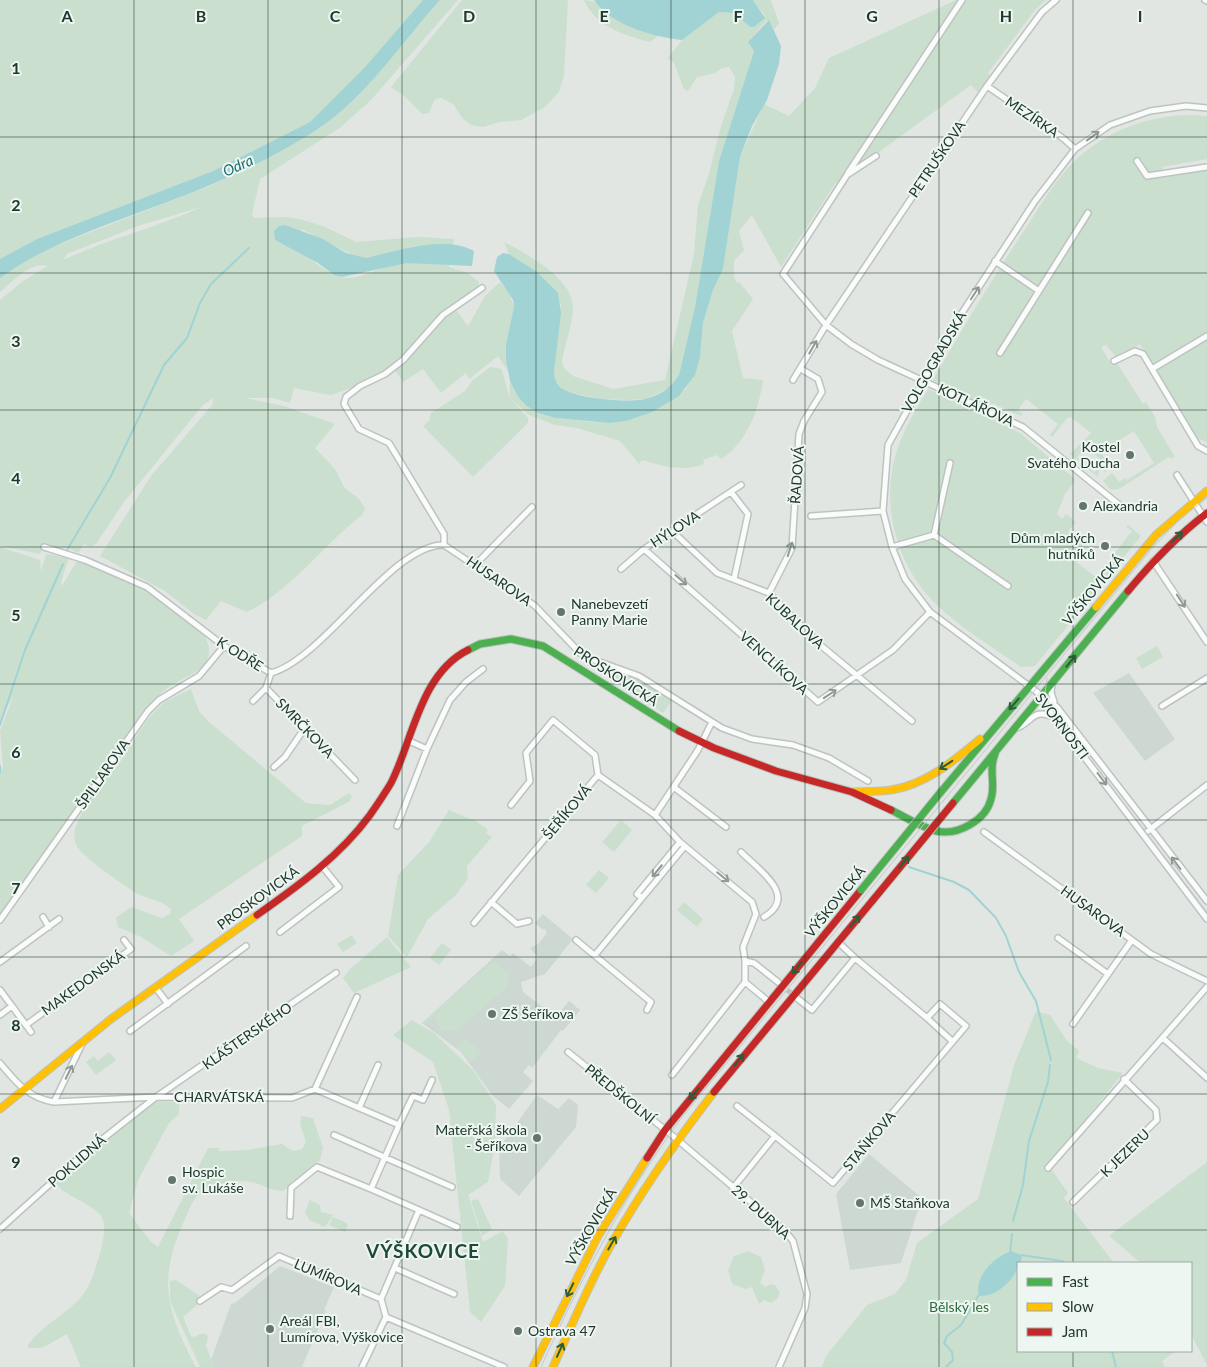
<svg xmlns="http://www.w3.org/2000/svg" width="1207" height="1367" font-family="Lato,sans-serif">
	<rect width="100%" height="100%" fill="#e1e6e3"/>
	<path fill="#ced8d2" d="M1129,673L1175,739L1145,761L1093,693Z
		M543,914L573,939L545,974L521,982L523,992L556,1017L569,1001L580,1010L563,1031L561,1030L532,1068L529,1065L523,1072L533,1081L509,1109L492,1095L461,1052L422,1023L502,950L510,956L513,953L531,967L538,957L530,948L538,944L547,933L544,928L543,930L535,923Z
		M537,1095L558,1109L569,1098L578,1105L576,1127L519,1196L500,1179L499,1148Z
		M869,1154L922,1198L901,1263L850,1270L836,1194Z
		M280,1266L334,1287L324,1310L326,1311L302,1367H214L211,1360L231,1304L235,1303Z"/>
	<path fill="#cadfce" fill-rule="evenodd" d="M0,0H423L365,67L310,122L213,171L37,239L0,259Z
		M440,0H458L371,100L341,127L260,179L252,214L254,218L285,217L299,219L323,226L356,242L419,237L454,239L453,246H414L365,258L357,257L301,229V253C314,260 326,273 340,277C357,282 379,267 396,264C413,262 432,263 449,264V267L468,273L479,282L478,289L431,323L410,350L385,370L348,389L331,395L294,388L290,403L273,398H245L284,406L335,424L315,448L335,469L344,487L359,499L365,509L362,515C323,545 292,590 247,612L221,601L206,620L194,614L165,591L100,556L151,476L212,405L214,398L203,405L124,502L96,544L90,547L84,544L78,553L66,547L63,549L44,544L40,554L0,546V300L23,281L48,266C30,261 13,282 0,292V278L18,265L52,247L212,185L271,157L320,128L348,104ZM201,207C156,228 107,239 63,260L67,254L138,226Z
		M462,0H568L564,75L559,92L545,107L521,120L500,122L483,127L471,125L462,118L453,104L441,98L435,99L429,113L422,114L403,95L391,87Z
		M584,0C603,0 635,29 659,35L650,42C625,36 595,26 584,0Z
		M753,0H771L779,23L774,30L769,21H766L748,42L754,51L719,161L695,307L679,375L674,384L655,395L645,399L628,400L601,399L569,392L559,386L554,379V371L561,304L527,266L509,254L504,242C527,254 572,278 573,307C573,324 565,344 562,361L564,368L573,376L613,389L665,380L694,254L698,205L709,174L721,126L734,89L735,77L729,67L722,68L715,73L697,77L688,91L684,89L674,63L668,58L682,40L719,12L734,13L750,27H754L765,16Z
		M956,0H1046L1035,10L988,73L990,75L978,92L971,85L835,184L781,267L752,215L739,231L744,250L734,261V277L737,283L739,282L753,299L732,331L743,378L763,380C759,409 747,443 721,459L717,455L703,460L704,464C683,472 663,466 642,460L639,464L620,441L577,428L555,425L529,415L510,398L528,418V423L473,477L423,426L429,421L431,413L465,391L472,381L490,367L502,369L509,397L510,381L518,397L537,413L555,418L590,422L609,423L652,412L686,389L700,357L703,323L713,290L723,269L740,157L764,104L789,116L815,88L829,58Z
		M1193,115L1207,116V159L1162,167L1164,176L1207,169V442L1197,438L1140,344L1117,358L1106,345L1101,347L1112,366L1117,363L1143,404L1146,402L1155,417L1157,427L1175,457L1171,459L1169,457L1119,489L1111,490L1103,481L1112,473L1119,482L1125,478L1127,480L1154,463L1134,431L1101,452L1109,466L1104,474L1106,464L1086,447L1077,457L1094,472L1099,469L1098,477L1070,454L1091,433L1071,417L1067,418L1052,437L1050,435L1058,424L1026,399L1018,410L1023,414L1021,416L994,404H988L986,406L933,380C963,328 993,277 1026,228C1044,200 1062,168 1090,148C1120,126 1155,115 1193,115Z
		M500,282L509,293L514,307L506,344L507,370L498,356L469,379L466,373L441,393L423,369L403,382L395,370C418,356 430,326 456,310L468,326L485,296Z
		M928,389L1020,433L1074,478L1075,481L1065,494L1057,514L1062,519L1066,514L1076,522L1068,531L1080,541L1084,548L1076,562L1096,577L1132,531L1126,527L1128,525L1141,536L1035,666L1021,667C993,647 961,629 936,604C898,568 881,508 895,457C902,432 915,411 928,389Z
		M0,547L40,560L41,571L46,554L69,558L61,582L62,586L77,561L147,590L204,635C222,667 189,674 169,687C161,692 153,701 146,708L0,916V773L3,766L0,731L14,695L0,721Z
		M1157,646L1163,657L1142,669L1136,658Z
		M607,669L640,680L672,700L663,713L603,674Z
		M191,689L199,711L209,722L306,803L330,805L349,793L352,796L350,801L302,826V836L179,919L194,941L171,956L141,937L118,927L116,918L131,907L162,918L170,914L171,909C161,899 144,899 133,891C118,881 90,862 79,849C59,826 109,778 121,761C133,743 142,724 158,708C167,699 179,695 191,689Z
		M449,810L476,821L488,830L486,833L492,837L467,866L468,878L456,895L428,919L407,957L388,936L398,875L430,841Z
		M621,820L632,830L614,852L602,842Z
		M599,870L609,878L596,893L586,885Z
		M684,902L703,919L697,927L677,910Z
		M352,935L357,943L343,952L337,944Z
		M387,937L411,967L354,993L343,978L349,970Z
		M442,943L451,950L439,965L430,958Z
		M493,961L508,972L509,981L504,990L455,1031L442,1030L437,1024L435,1016L425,1024L423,1022Z
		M1036,1011L1050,1015L1067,1041L1079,1051L1076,1058L1098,1068L1123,1073L1044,1171L1052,1170L1068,1193L1064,1198L1114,1263H1018V1351H1176L1162,1361L1165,1367H822L826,1356L867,1305L895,1294L906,1280L917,1243L978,1199L1014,1065Z
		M412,1020L434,1033L473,1070L496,1105L495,1144L488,1182L468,1195L483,1242L503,1231L508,1239L505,1286L481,1322L470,1312L449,1110L433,1062L393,1035Z
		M464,1038L481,1052L473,1062L456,1048Z
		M109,1052L116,1060L96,1075L86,1062L94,1056L98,1061Z
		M153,1102H179V1114L169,1123L138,1180L129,1213L151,1242L158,1247L208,1148H219V1151L247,1150L282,1144L293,1151L302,1149L306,1142L300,1124L301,1116L313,1118L323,1148L320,1160L283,1191C271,1191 263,1185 251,1182C239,1180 221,1183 209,1187C195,1193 190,1207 185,1219C157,1280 166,1310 196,1367H81L67,1334L42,1348H28V1345C42,1325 66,1315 82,1296C92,1284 96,1265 101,1250C103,1239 107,1226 101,1216C93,1203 65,1198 54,1181Z
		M1207,1162V1365L1191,1334V1263H1141L1109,1236Z
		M478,1199L492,1229L482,1236L471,1201Z
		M310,1200L320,1205L321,1212L333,1215L325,1227L309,1220L305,1212Z
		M333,1217L348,1224L345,1232L329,1225Z
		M748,1251L761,1257L765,1270L760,1283L765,1287L771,1284L776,1286L780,1293L777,1299L771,1303L764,1300L759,1304L752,1287L746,1289L732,1284L728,1270L734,1256Z
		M176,1280L204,1299L183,1317L191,1336L195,1337L200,1334H206L208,1337L206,1345L214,1367H200L170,1301V1281Z"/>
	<path fill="#a1d3d4" d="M423,0H440C401,43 367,96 318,129C266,163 209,187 151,208C99,228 45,245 0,278V259L37,239L213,171L310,122L365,67Z
		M594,0H753L765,18L754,27H750L734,13L719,12L682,40C653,37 611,25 594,0Z
		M769,20L781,46L779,64L767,100L752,126L740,157L723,269L713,290L703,323L700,357L695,375L679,396L652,412L626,421L609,423L555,418L538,413L527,406L518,397L510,381L506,360V344L514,307L513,300L494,271L497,257L503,253L509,254L537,272L558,293L561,313L554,371C554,376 555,381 558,385C570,399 628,403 645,399C659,396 672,387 679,375L695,307L719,161L754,51L748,42Z
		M285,225L323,239L346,253L366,258C396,251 444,235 474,251L472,266L407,263L342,277L334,275L318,263L275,240L274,231L279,226Z
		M1012,1251L1022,1256L1021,1263H1018C1018,1278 993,1300 979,1295C974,1276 995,1256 1012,1251Z"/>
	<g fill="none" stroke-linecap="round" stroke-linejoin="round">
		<path stroke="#a1d3d4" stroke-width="2" d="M67,550L110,478L164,365L187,338L200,303L211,284L249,248
			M0,725L25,650L63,564
			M0,766V772
			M909,867L954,882L969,890L996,918L1006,936L1019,972L1036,1001L1051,1060
			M1013,1221L1023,1185L1029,1141L1048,1082L1050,1065
			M1010,1253L1012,1234
			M1021,1255L1062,1261L1066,1263
			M1112,1351L1116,1367
			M946,1367L953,1360L952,1352L944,1343L947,1336L961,1325L980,1293"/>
		<path stroke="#bac3bf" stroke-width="5" stroke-dasharray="5 2.5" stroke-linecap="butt" d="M781,985L796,997"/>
		<g stroke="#bec3c0" stroke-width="8">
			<path id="street" d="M1205,0L1207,1
				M987,86L1064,139L1075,149
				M1207,108L1186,106L1150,111L1110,125L1075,149L1035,201L958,319L888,445L883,511L892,547L905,579L930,612L1057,707L1207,901
				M876,156L847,175L783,274L826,325L851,344L878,360L1023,427L1122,507
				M1137,161L1147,176L1207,167
				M848,173L962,0
				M995,261L1039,291
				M1000,353L1088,213
				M1114,361L1135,351L1143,354L1198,446L1207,451
				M1152,369L1207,336
				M793,380L826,325L987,86L1042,12L1056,0
				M1177,475L1207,522
				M731,492L748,514L734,579
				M811,516L883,511
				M672,531L717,573L769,593L819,644L912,721
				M934,535L1008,586
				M934,535L950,463
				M444,545L534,605L583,656L639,676L722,728L752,739L793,745L829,758L868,781
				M444,545V534L389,443L359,429L344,404L346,397L360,386L385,374L403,360L443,315L482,288
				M44,547L85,560L147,587L224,646L271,673C324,659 391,544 444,545
				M892,547L934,535
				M644,549L818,702L893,650L930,612
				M1153,561L1207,642
				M476,564L532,507
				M621,569L644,549L741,485
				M769,593L792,548L799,434L804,421L822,392L818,379L801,369
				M271,673L266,688L355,780
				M1052,684L1051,692L1054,702
				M1038,696L1207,919
				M253,701L266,688
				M1162,706L1207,678
				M1016,728C1032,724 1032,706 1055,718
				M409,741L427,749
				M274,767L285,757L304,729
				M598,775L655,815L680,842L752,902L756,914L743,947L745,961L754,963L778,982
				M675,788L726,827
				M511,805L530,781L526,753L553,720L595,755L598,775
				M655,815L698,750L712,722
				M397,826L427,749L450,700L466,682L483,669
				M1148,831L1207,785
				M984,832L1151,954L1207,981
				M741,852C759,870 799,896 764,917
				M642,898L637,894L680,842
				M491,902L517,924L529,921
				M43,917L49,927
				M0,920L148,711L159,700L199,676L224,646
				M474,923L598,775
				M280,932L339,887L322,866
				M1058,938L1108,974
				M576,940L651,1002L647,1010
				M595,955L685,846
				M855,958L927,1018L952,1041
				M0,962L59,919
				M745,982L769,1002
				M156,988L168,1004
				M0,990L12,1006
				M798,999L812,1010L855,958L838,942
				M0,1015L12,1006L31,1032
				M1073,1024L1132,940
				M26,1025L131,949L124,940
				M130,1031L246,946
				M1163,1038L1207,1078
				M568,1052L673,1136L785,1231L793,1241L807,1294L805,1308L779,1367
				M0,1063C16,1082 28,1098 54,1102L156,1097L292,1098L315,1089L357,997
				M672,1075L745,982V961
				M315,1089L399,1125L371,1189L419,1210L381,1299L386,1317L504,1367
				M54,1102L83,1042
				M737,1106L775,1136
				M359,1108L378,1065
				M399,1125L413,1096L423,1100L432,1080
				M334,1135L452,1187
				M1048,1168L1207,987
				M733,1188L775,1136L833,1183L966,1026L940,1004L927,1018
				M1073,1202L1157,1120L1156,1110L1124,1079
				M419,1210L457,1227
				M290,1216L291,1188L317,1167L371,1189
				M0,1229L81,1156L156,1097L336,973
				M395,1268L454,1294
				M200,1301L221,1287L232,1290L279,1256L381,1299
				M362,1367L386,1317"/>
		</g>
		<g stroke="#bcc4c0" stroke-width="9">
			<path id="fast" d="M468,650L480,644L511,639L543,646L679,731
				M940,793L1096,607
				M953,803L1128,591
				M891,810C905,817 921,827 936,831C958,836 986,820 991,799C996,783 988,769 995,754"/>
		</g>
		<g stroke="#bcc4c0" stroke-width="9">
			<path id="slow" d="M1096,607L1156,535L1207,491
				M852,792C865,791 878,792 891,790C925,785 954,761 980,739
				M0,1109L111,1019L257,915
				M533,1367L598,1236L647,1158
				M553,1367C572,1325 589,1283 612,1243C642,1190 677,1140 714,1092"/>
		</g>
		<g stroke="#bcc4c0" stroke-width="9">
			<path id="jam" d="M1128,591C1152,562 1177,536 1207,513
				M679,731L714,748L776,771L852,792L891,810
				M257,915C298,886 340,856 370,815C377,805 385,793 391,783C413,740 420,674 468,650
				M714,1092L873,900
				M647,1158L665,1130L861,890"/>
		</g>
		<use href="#street" stroke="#fafbfb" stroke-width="5"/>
		<use href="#fast" stroke="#4caf50" stroke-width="7"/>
		<use href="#slow" stroke="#ffc107" stroke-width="7"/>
		<use href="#jam" stroke="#c62828" stroke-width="7"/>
		<path stroke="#c5c9c7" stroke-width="1" d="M1047,678L1045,693L1050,707L1207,912
			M541,1367C582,1277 623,1198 682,1117L1154,546L1180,519L1207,498"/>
		<g stroke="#bcc4c0" stroke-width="9" stroke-linecap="butt">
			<path id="fast-bridge" d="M861,890L940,793"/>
		</g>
		<g stroke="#bcc4c0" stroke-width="9" stroke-linecap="butt">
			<path id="jam-bridge" d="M873,900L953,803"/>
		</g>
		<use href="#fast-bridge" stroke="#4caf50" stroke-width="7"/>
		<use href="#jam-bridge" stroke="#c62828" stroke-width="7"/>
	</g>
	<defs><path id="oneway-shaft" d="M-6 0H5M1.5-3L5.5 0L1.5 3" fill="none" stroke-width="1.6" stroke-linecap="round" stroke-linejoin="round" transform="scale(1.25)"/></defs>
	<g stroke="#8d9a94">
		<use href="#oneway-shaft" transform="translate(1093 136) rotate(-36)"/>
		<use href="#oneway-shaft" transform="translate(975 293) rotate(-57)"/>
		<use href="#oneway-shaft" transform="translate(813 347) rotate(-60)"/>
		<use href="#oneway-shaft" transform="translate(790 549) rotate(-72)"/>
		<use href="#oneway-shaft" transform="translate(681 580) rotate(41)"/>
		<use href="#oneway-shaft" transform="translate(1181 601) rotate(57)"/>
		<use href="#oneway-shaft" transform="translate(830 694) rotate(-34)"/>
		<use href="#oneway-shaft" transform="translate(1102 779) rotate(53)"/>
		<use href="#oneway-shaft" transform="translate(1176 863) rotate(-127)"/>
		<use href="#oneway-shaft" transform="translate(657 871) rotate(130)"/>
		<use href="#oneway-shaft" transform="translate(723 877) rotate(39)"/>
		<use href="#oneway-shaft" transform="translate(69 1072) rotate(-64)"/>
	</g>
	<g stroke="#2d5c38">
		<use href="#oneway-shaft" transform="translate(1177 537) rotate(-43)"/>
		<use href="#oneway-shaft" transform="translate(1071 661) rotate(-51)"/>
		<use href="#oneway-shaft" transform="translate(1014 704) rotate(131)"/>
		<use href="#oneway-shaft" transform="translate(946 765) rotate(147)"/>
		<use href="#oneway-shaft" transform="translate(904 862) rotate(-50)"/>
		<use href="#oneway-shaft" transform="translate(855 921) rotate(-50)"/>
		<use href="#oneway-shaft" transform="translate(797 968) rotate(129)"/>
		<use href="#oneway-shaft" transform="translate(739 1060) rotate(-51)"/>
		<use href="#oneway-shaft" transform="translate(694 1094) rotate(129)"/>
		<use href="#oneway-shaft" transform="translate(612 1243) rotate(-60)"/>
		<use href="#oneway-shaft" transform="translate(570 1290) rotate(116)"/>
		<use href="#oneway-shaft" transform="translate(560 1350) rotate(-66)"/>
	</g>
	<path fill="none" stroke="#20382e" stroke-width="1" stroke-opacity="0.55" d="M134,0V1367M268,0V1367M402,0V1367M536,0V1367M671,0V1367M805,0V1367M939,0V1367M1073,0V1263M0,137H1207M0,273H1207M0,410H1207M0,547H1207M0,684H1207M0,820H1207M0,957H1207M0,1094H1207M0,1230H1207M1073,1351V1367"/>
	<g fill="#64756d" stroke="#eef6f1" stroke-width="2">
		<circle cx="1130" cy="455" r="5"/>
		<circle cx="1083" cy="506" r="5"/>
		<circle cx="1105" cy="546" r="5"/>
		<circle cx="561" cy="612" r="5"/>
		<circle cx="492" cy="1014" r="5"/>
		<circle cx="537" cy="1138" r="5"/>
		<circle cx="172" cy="1180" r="5"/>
		<circle cx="860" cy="1203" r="5"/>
		<circle cx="270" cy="1329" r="5"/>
		<circle cx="518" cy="1331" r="5"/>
	</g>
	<g text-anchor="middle" stroke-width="4" stroke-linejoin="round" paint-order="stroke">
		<g font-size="14" fill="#20382e" stroke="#eef6f1">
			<text transform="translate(1032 117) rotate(34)" y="5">MEZÍRKA</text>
			<text transform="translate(937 159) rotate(-56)" y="5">PETRUŠKOVA</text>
			<text transform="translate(934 362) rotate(-60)" y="5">VOLGOGRADSKÁ</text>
			<text transform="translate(976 405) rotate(25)" y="5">KOTLÁŘOVA</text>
			<text transform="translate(797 475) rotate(-86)" y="5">ŘADOVÁ</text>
			<text transform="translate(675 529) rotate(-33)" y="5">HÝLOVA</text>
			<text transform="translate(499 581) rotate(35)" y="5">HUSAROVA</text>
			<text transform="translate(1093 590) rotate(-50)" y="5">VÝŠKOVICKÁ</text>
			<text transform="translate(795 621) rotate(43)" y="5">KUBALOVA</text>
			<text transform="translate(240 654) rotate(32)" y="5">K ODŘE</text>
			<text transform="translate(774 663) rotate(42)" y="5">VENCLÍKOVA</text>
			<text transform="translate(616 676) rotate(33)" y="5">PROSKOVICKÁ</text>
			<text transform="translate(1062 726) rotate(53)" y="5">SVORNOSTI</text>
			<text transform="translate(305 728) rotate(46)" y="5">SMRČKOVA</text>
			<text transform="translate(103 774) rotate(-55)" y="5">ŠPILLAROVA</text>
			<text transform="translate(567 812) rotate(-50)" y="5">ŠEŘÍKOVÁ</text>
			<text transform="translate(258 898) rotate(-36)" y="5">PROSKOVICKÁ</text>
			<text transform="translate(835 902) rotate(-51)" y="5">VÝŠKOVICKÁ</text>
			<text transform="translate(1093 911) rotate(36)" y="5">HUSAROVA</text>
			<text transform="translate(83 983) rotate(-36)" y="5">MAKEDONSKÁ</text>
			<text transform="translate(247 1036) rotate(-35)" y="5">KLÁŠTERSKÉHO</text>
			<text transform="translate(620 1094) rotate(39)" y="5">PŘEDŠKOLNÍ</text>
			<text x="219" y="1102">CHARVÁTSKÁ</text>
			<text transform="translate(869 1141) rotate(-50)" y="5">STAŇKOVA</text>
			<text transform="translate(1125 1153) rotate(-44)" y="5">K JEZERU</text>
			<text transform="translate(77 1161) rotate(-41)" y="5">POKLIDNÁ</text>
			<text transform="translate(761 1212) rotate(42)" y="5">29. DUBNA</text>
			<text transform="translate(591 1227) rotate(-60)" y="5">VÝŠKOVICKÁ</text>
			<text transform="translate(328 1277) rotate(23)" y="5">LUMÍROVA</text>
		</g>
		<g font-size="14" fill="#20382e" stroke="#eef6f1" text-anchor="start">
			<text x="1120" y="452" text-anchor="end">Kostel<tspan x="1120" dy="16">Svatého Ducha</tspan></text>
			<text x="1093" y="511">Alexandria</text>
			<text x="1095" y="543" text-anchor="end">Dům mladých<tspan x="1095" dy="16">hutníků</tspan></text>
			<text x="571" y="609">Nanebevzetí<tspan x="571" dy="16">Panny Marie</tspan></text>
			<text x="502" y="1019">ZŠ Šeříkova</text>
			<text x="527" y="1135" text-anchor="end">Mateřská škola<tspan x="527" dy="16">- Šeříkova</tspan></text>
			<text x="182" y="1177">Hospic<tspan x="182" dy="16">sv. Lukáše</tspan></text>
			<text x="870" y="1208">MŠ Staňkova</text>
			<text x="280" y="1326">Areál FBI,<tspan x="280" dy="16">Lumírova, Výškovice</tspan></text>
			<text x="528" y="1336">Ostrava 47</text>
		</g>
		<g font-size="14" fill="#2b6d3d" stroke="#eef6f1">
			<text x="959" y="1312">Bělský les</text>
		</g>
		<g font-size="15" font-style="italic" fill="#1c6d71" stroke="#eef6f1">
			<text transform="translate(238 166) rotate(-24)" y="5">Odra</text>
		</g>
		<g font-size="19" font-weight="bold" letter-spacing="1" fill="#1d4939" stroke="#eef6f1">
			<text x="423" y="1258">VÝŠKOVICE</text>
		</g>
	</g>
	<g font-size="16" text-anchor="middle" font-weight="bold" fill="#20382e" stroke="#eef6f1" stroke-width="4" stroke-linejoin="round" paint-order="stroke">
		<text x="67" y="22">A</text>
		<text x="201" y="22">B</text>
		<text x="335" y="22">C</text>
		<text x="469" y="22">D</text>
		<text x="604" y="22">E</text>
		<text x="738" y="22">F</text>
		<text x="872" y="22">G</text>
		<text x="1006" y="22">H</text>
		<text x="1140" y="22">I</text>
		<text x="16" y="74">1</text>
		<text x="16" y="211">2</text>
		<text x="16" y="347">3</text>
		<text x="16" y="484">4</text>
		<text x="16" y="621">5</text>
		<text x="16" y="758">6</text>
		<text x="16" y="894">7</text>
		<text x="16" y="1031">8</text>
		<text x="16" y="1168">9</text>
	</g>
	<rect x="1017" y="1262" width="175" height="90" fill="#eef6f1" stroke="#9caaa3"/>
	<rect x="1027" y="1278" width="25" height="8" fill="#4caf50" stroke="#9caaa3"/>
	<text x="1062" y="1287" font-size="15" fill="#20382e">Fast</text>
	<rect x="1027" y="1303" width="25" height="8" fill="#ffc107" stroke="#9caaa3"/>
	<text x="1062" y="1312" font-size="15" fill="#20382e">Slow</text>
	<rect x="1027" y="1328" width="25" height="8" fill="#c62828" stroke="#9caaa3"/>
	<text x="1062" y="1337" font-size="15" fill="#20382e">Jam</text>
</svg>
